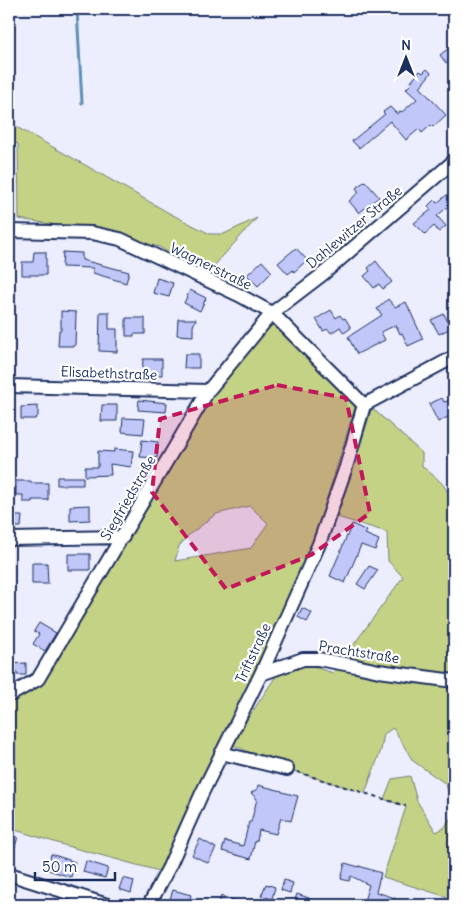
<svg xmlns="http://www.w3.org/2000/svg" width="463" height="914" font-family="Delius,sans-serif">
	<rect width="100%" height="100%" fill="#eceefd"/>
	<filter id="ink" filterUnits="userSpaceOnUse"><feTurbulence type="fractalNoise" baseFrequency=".02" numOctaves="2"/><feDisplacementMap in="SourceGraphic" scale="10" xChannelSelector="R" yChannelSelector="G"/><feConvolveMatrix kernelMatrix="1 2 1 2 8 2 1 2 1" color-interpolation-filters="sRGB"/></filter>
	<g filter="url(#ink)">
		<path fill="#c4d286" stroke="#708072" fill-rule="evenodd" d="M9,123L71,157L169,213L210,234H224L257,218L204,277L160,247L89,230L19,219L18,144L9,141Z
			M272,313L359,395L313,543L259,671L159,871L67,846L9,828V694L38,679L208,391ZM250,506L268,523L251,548L175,561L179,546L189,535L216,514Z
			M372,408L422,453V466C431,474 444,482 448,493C452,504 447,513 454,525V899L383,877L406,807L384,799L392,779L410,776L417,801L436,832L444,828L454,813L446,784L413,761L393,728L384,734L381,750L365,793L287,769L231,744L276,676L302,663L333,673L403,577L388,561L387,532L337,517Z"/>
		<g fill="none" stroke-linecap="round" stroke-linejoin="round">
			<path stroke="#5c8fb2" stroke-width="3" d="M77,9L82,103"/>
		</g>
		<path fill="#c1c7f9" stroke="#1b2f5e" d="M454,44V57L446,63L440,55Z
			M427,69L431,73L420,87L446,115L433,127L431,125L422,133L419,129L406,140L390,121L359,148L352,141L385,114L383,112L390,107L397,114L401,111L402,112L417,99L406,89L411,84L410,83L420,71L423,73Z
			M365,181L379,197L359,213L349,201L359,192L356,188Z
			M454,189V204H451L437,216L446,226L439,232L434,226L425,234L414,223L431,210L428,206L434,200L437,203Z
			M296,248L307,260L294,272L293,270L288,274L278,263Z
			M34,252H46V275H22V262H33Z
			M63,252L82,253V260L129,272L126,283L93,273V268L62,267Z
			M262,261L272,272L258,286L247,275Z
			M376,261L392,282L383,289L379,284L374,288L364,276L370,271L368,268Z
			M157,278L173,283L169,297L153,293Z
			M190,290L206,298L200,311L184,303Z
			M388,299L395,307L406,302L423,339L408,346L402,333L400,334L396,325L381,332L385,340L357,354L348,337L382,315L377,309Z
			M331,310L336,318L340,315L343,319L345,318L351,328L344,333L340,327L331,333L328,329L323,331L316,319Z
			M61,311L76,312L75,346H58L59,330H61Z
			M100,312H109V329H117V352L99,351Z
			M444,314L451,328L439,334L431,320Z
			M126,318H145V334H134V336H126Z
			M178,319H196L193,326V336L177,335Z
			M185,354H199V368H184Z
			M143,359H162V375H142Z
			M442,398L444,402L448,401L454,414L438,422L429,404Z
			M139,400L167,403L166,412L138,410Z
			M102,405H117V421H101Z
			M38,406V416L35,419H21V407Z
			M123,418L145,419L143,434L122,432Z
			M142,440L158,442L157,458L140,457Z
			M114,449L133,451L131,467L110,464L111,475L85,476V467H98V451L114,452Z
			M57,477H83V485H57Z
			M16,481H31V483H48V500H32V502H23V495H16Z
			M90,505V520L70,521V506Z
			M12,516H22L21,527H12Z
			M352,524L367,531L365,534L379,540L375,550L361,545L345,583L330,576Z
			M68,554H90V570H68Z
			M32,563H47L48,584H32Z
			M369,566L378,570L365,589L357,584Z
			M302,608L312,613L307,622L298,617Z
			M39,623L56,633L45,651L33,644L39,634L34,631Z
			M26,663V675H17V672H9V664Z
			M258,785L282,791V792L298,796L291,821L281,818L276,834L259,830L257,841H255L251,859L222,851L225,841L243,846L249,822H251L257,799L251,793L257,789Z
			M9,834L18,837L11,860H9Z
			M200,839L216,848L208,863L192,855Z
			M51,854L75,862L71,877L48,870L50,864H49Z
			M86,861L108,868L105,878L83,872Z
			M345,863L359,867V866L381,873L376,892L395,898L393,905H369L363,904L369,885L351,876L349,881L341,879Z
			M123,878L134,881L131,893L119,889Z
			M284,880L293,883L290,893L281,890Z
			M266,884L275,887L272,899L261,896Z
			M173,890L191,895L188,905H168Z
			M297,894L309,898L306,905H293Z
			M221,896L245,904L244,905H218Z"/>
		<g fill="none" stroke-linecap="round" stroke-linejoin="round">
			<g stroke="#1b2f5e" stroke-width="16">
				<path id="minor" d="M9,231L92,233L120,239L239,295L272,313L364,405
					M9,386L208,391
					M364,405L454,357
					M9,539L123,537
					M261,674L303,659H318L356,666L379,671L454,681
					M9,694H12L38,679L208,391L272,313L323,274L454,161
					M221,753L287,769
					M9,874L107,905
					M149,905L169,867L202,793L261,674L319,544L346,467L364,405"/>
			</g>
			<path stroke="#1b2f5e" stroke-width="2" stroke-dasharray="4 4" stroke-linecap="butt" d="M297,772L406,806"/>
			<use href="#minor" stroke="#fff" stroke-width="12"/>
		</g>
	</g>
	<path fill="#c2185b" fill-opacity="0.2" stroke="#c2185b" stroke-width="4" stroke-dasharray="10 6" stroke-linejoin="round" d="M277,385L346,398L370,513L311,555L226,589L152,492L160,419Z"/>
	<g text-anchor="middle" stroke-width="4.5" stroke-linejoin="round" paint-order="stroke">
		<g font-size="14" fill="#1b2f5e" stroke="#fff">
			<text transform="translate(354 227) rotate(-40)" y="5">Dahlewitzer Straße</text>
			<text transform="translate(211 266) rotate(26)" y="5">Wagnerstraße</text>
			<text transform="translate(109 373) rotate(2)" y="5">Elisabethstraße</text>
			<text transform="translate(128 498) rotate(-60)" y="5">Siegfriedstraße</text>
			<text transform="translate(359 652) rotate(9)" y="5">Prachtstraße</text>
			<text transform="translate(253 653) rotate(-65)" y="5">Triftstraße</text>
		</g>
	</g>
	<rect width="463" height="914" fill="none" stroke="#fff" stroke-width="30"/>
	<rect x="15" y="15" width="433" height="884" fill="none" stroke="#1b2f5e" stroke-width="2" filter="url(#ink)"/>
	<g transform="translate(406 58)" stroke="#ffffff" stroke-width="4" paint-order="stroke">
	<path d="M0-4L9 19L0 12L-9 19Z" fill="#1b2f5e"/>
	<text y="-8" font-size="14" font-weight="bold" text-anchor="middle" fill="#1b2f5e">N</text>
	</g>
	<path d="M35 872v8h80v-8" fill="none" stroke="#1b2f5e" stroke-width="2.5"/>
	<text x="42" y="872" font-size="15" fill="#1b2f5e" stroke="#ffffff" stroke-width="4" paint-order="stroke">50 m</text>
</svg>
